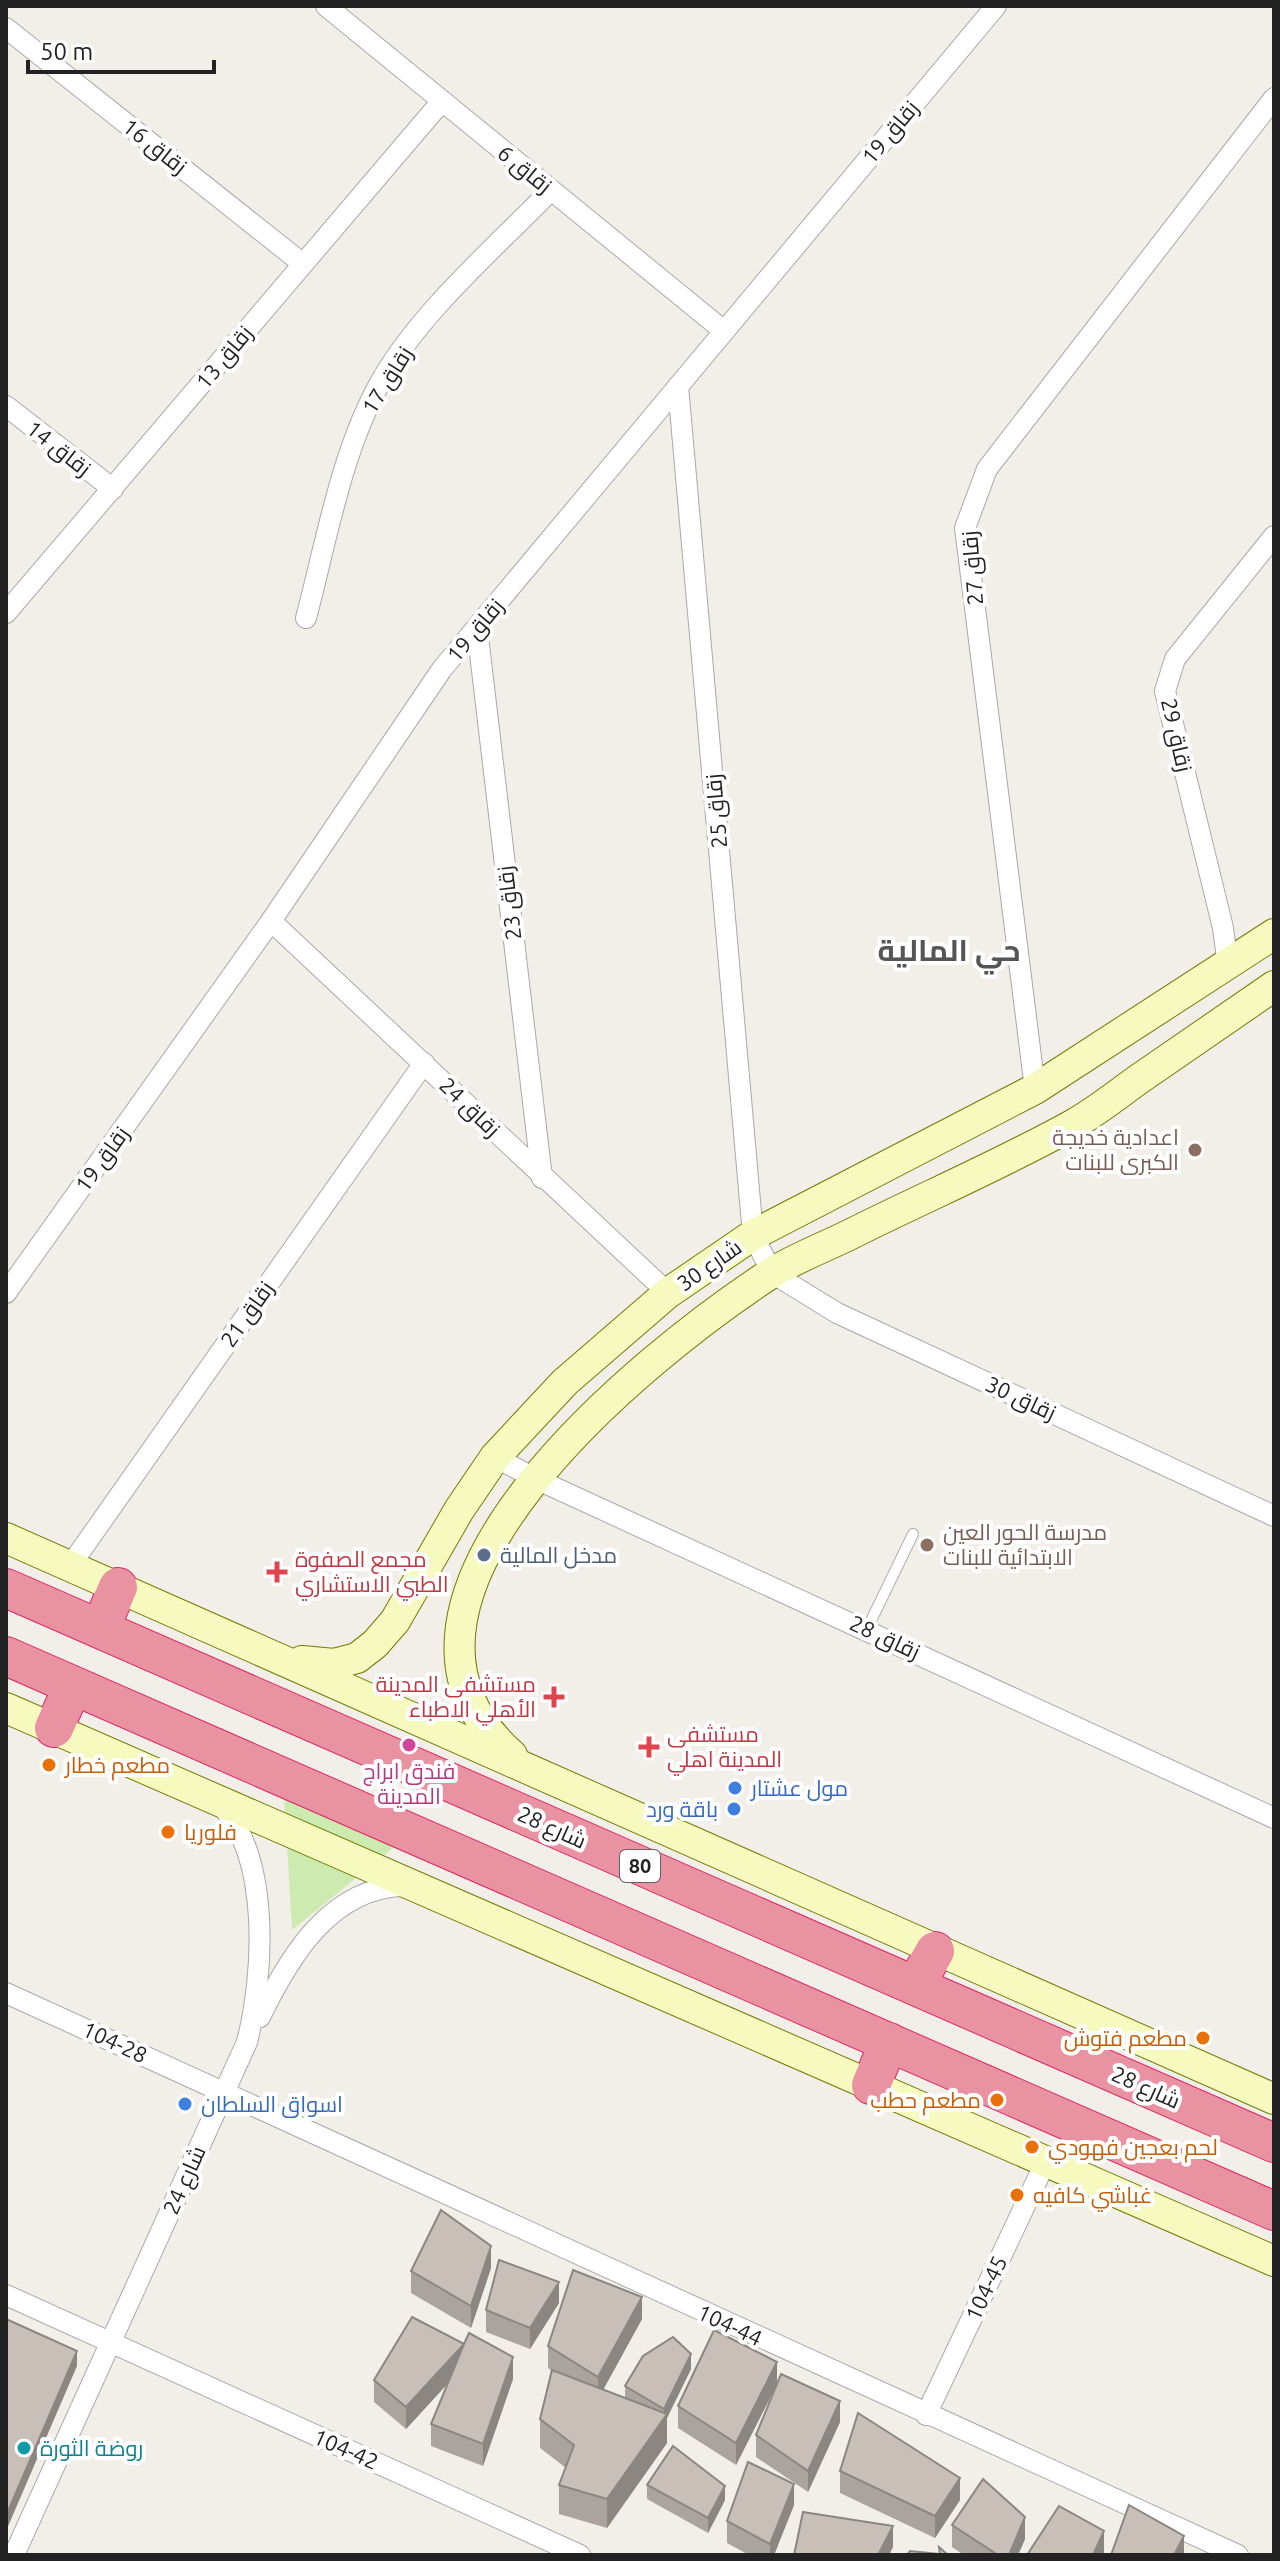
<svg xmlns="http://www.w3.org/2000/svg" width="1280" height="2561" font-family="Ubuntu,Cairo,sans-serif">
	<rect width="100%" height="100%" fill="#f2efe9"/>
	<path fill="#cdebb0" d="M284,1794L398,1844L292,1930Z"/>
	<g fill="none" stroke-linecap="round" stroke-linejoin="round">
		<g stroke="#a9a9a9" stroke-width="12">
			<path id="lane" d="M867,1629L913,1534"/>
		</g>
		<g stroke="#a9a9a9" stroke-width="22">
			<path id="street" d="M326,6L724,331
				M6,28L303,264
				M678,386L753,1235L772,1273L837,1313L1274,1516
				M6,406L113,489
				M6,613L442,101
				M306,618C327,539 341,452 381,381C421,311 495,248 551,190
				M477,628L542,1178
				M271,921L668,1293
				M1228,966L1223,928L1165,691L1175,659L1274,536
				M1035,1089L965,528L987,469L1274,98
				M6,1293L271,921L442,669L996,6
				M495,1457L536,1479L1274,1818
				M70,1566L424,1063
				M6,1993L1238,2555
				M260,2017C289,1957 331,1886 406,1886
				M6,2295L580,2555
				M926,2415L1046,2161
				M14,2555L247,2042C264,1975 271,1858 220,1804"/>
		</g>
		<g stroke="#707d05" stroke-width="32">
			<path id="secondary" d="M6,1538L1274,2099
				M302,1661L334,1664L357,1658L375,1644L395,1621L459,1510L495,1457L565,1382L668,1293L753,1235L1035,1089L1274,934
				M6,1708L1274,2261
				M512,1755C336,1601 649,1353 770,1274C795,1258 825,1247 851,1234C925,1197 1002,1164 1074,1124C1097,1111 1118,1094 1139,1079C1184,1048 1229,1017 1274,986"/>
		</g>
		<g stroke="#dc2a67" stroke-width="40">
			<path id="highway" d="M6,1588L1274,2143
				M100,1629L118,1587
				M6,1656L1274,2211
				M54,1728L73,1686
				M915,1986L935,1951
				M871,2085L889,2042"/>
		</g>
		<use href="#lane" stroke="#fff" stroke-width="10"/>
		<use href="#street" stroke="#fff" stroke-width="20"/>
		<use href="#secondary" stroke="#f7fabf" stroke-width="30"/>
		<use href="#highway" stroke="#e892a2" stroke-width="38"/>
	</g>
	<path fill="#aba49e" d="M491,2268L471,2328L411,2293V2271Z
		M559,2303L530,2349L486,2332V2310Z
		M642,2319L603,2390L625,2398V2386L691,2369L667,2418V2443L607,2528L559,2514V2485L566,2468L540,2448V2419L551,2370L548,2368V2346Z
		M513,2379L483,2466L431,2446V2424L448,2383L406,2429L374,2402V2380Z
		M777,2384L736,2465L678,2428V2406Z
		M840,2422L808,2492L756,2457V2435Z
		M840,2471L960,2500L935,2538L840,2493Z
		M647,2485L725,2500L708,2533L647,2499Z
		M794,2505L774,2555H749L727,2543V2521Z
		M952,2525L1025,2539L1018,2555H964L952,2547Z"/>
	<path fill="#8b8681" d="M491,2246V2268L471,2328V2306Z
		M559,2282V2303L530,2349V2328Z
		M642,2297V2319L598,2399V2377Z
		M464,2344V2366L406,2429V2407Z
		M77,2351V2366L6,2531V2516Z
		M691,2354V2369L667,2418V2443L607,2528V2499L664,2418V2409Z
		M513,2357V2379L483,2466V2444Z
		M777,2362V2384L736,2465V2443Z
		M840,2401V2422L808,2492V2471Z
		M960,2478V2500L935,2538V2516Z
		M794,2484V2505L774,2555H770V2544Z
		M725,2486V2500L708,2533V2518Z
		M1025,2517V2539L1018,2555H1009Z
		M893,2526V2547L889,2555H878Z
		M1104,2531V2552L1103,2555H1093Z
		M1184,2536V2555H1174Z"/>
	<path fill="#c7bfb8" stroke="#8b8681" stroke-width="2" d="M441,2210L491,2246L471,2306L411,2271Z
		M499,2260L559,2282L530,2328L486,2310Z
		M573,2270L642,2297L598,2377L548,2346Z
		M412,2317L464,2344L469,2333L513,2357L483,2444L431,2424L464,2344L406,2407L374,2380Z
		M6,2319L77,2351L6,2516Z
		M714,2330L777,2362L736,2443L678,2406Z
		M673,2337L691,2354L664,2409L625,2386L643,2356Z
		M552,2370L667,2414L607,2499L559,2485L574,2445L540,2419Z
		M781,2374L840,2401L808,2471L756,2435Z
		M858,2413L960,2478L935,2516L840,2471Z
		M673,2446L725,2486L708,2518L647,2485Z
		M748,2462L794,2484L770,2544L727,2521Z
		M983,2479L1025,2517L1009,2555H998L952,2525Z
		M1129,2505L1184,2536L1174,2555H1111Z
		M1059,2506L1104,2531L1093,2555H1027Z
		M803,2512L893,2526L878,2555H794Z
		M939,2547L948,2555H940Z
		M910,2551L939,2554L907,2555Z"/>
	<g fill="#8d6e63" stroke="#fff" stroke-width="3">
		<circle cx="1195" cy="1150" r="8"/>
		<circle cx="927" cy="1545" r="8"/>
	</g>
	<circle fill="#5c6f8a" stroke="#fff" stroke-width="3" cx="484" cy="1555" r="8"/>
	<g fill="#e0444e" stroke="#fff" stroke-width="3">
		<path d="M273 1560h8v8h8v8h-8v8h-8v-8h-8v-8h8z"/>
		<path d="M550 1685h8v8h8v8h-8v8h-8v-8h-8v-8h8z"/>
		<path d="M645 1735h8v8h8v8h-8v8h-8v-8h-8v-8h8z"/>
	</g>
	<circle fill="#d1479c" stroke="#fff" stroke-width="3" cx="409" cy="1745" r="8"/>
	<g fill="#e8710a" stroke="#fff" stroke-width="3">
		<circle cx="49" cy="1765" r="8"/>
		<circle cx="168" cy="1832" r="8"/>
		<circle cx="1203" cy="2038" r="8"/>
		<circle cx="997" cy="2100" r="8"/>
		<circle cx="1032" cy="2147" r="8"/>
		<circle cx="1017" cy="2195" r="8"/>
	</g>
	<g fill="#3f7fe0" stroke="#fff" stroke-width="3">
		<circle cx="735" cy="1788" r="8"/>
		<circle cx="734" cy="1809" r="8"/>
		<circle cx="185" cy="2104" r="8"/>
	</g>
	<circle fill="#0f9aa8" stroke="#fff" stroke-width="3" cx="24" cy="2448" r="8"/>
	<g text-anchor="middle" stroke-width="8" stroke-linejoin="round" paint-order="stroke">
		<rect fill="#fff" stroke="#646464" stroke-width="2" x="620" y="1850" width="40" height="32" rx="6"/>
		<g font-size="20" font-weight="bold" fill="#222">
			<text x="640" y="1873">80</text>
		</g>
		<g font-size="22" fill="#222" stroke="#fff">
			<text transform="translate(890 132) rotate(-50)" y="8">زقاق 19</text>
			<text transform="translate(155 146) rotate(38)" y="8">زقاق 16</text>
			<text transform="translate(525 169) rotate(39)" y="8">زقاق 6</text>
			<text transform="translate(224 357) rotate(-50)" y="8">زقاق 13</text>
			<text transform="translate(387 380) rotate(-58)" y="8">زقاق 17</text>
			<text transform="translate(59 448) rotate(38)" y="8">زقاق 14</text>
			<text transform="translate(972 568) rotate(-95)" y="8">زقاق 27</text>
			<text transform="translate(475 630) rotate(-50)" y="8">زقاق 19</text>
			<text transform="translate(1177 735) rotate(77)" y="8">زقاق 29</text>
			<text transform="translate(716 811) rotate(-95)" y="8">زقاق 25</text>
			<text transform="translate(509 903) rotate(-97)" y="8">زقاق 23</text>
			<text transform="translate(470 1107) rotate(44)" y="8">زقاق 24</text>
			<text transform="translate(102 1159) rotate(-54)" y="8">زقاق 19</text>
			<text transform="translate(709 1265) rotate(-35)" y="8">شارع 30</text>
			<text transform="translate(247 1314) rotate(-55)" y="8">زقاق 21</text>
			<text transform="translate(1021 1398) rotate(25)" y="8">زقاق 30</text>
			<text transform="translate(885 1637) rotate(25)" y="8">زقاق 28</text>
			<text transform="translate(552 1827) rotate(24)" y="8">شارع 28</text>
			<text transform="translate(115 2042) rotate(25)" y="8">104-28</text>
			<text transform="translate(1146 2087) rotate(24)" y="8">شارع 28</text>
			<text transform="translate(184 2180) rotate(-66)" y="8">شارع 24</text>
			<text transform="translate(986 2288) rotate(-65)" y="8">104-45</text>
			<text transform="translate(730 2325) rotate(25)" y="8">104-44</text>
			<text transform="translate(346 2449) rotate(24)" y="8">104-42</text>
		</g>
		<g font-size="22" fill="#785e54" stroke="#fff" text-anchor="end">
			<text x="1179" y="1145">اعدادية خديجة<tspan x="1179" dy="25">الكبرى للبنات</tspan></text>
			<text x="943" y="1540" text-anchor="start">مدرسة الحور العين<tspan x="943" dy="25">الابتدائية للبنات</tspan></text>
		</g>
		<g font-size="22" fill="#4e5e75" stroke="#fff" text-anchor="start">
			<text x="500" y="1563">مدخل المالية</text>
		</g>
		<g font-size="22" fill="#be3a42" stroke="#fff" text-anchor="start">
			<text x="295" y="1567">مجمع الصفوة<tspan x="295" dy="25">الطبي الاستشاري</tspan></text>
			<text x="536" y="1692" text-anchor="end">مستشفى المدينة<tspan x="536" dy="25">الأهلي الاطباء</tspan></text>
			<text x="667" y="1742">مستشفى<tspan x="667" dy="25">المدينة اهلي</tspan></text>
		</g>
		<g font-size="22" fill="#c56008" stroke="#fff" text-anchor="start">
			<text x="65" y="1773">مطعم خطار</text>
			<text x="184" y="1840">فلوريا</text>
			<text x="1187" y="2046" text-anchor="end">مطعم فتوش</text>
			<text x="981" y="2108" text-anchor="end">مطعم حطب</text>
			<text x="1048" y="2155">لحم بعجين فهودي</text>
			<text x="1033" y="2203">غباشي كافيه</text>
		</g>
		<g font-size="22" fill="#b23c85" stroke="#fff">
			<text x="409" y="1779">فندق ابراج<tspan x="409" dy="25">المدينة</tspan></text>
		</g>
		<g font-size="22" fill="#366cbe" stroke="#fff" text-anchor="start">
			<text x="751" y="1796">مول عشتار</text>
			<text x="718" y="1817" text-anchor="end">باقة ورد</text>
			<text x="201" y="2112">اسواق السلطان</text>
		</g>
		<g font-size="22" fill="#0d838f" stroke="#fff" text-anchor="start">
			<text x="40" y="2456">روضة الثورة</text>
		</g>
		<g font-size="30" font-weight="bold" fill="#555" stroke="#fff">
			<text x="949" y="961">حي المالية</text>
		</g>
	</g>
	<rect width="1280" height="2561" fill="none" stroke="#222222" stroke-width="16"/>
	<path d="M28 60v12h186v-12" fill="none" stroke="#222222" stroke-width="4"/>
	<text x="40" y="60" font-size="24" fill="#222222" stroke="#ffffff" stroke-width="6" paint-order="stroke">50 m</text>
</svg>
